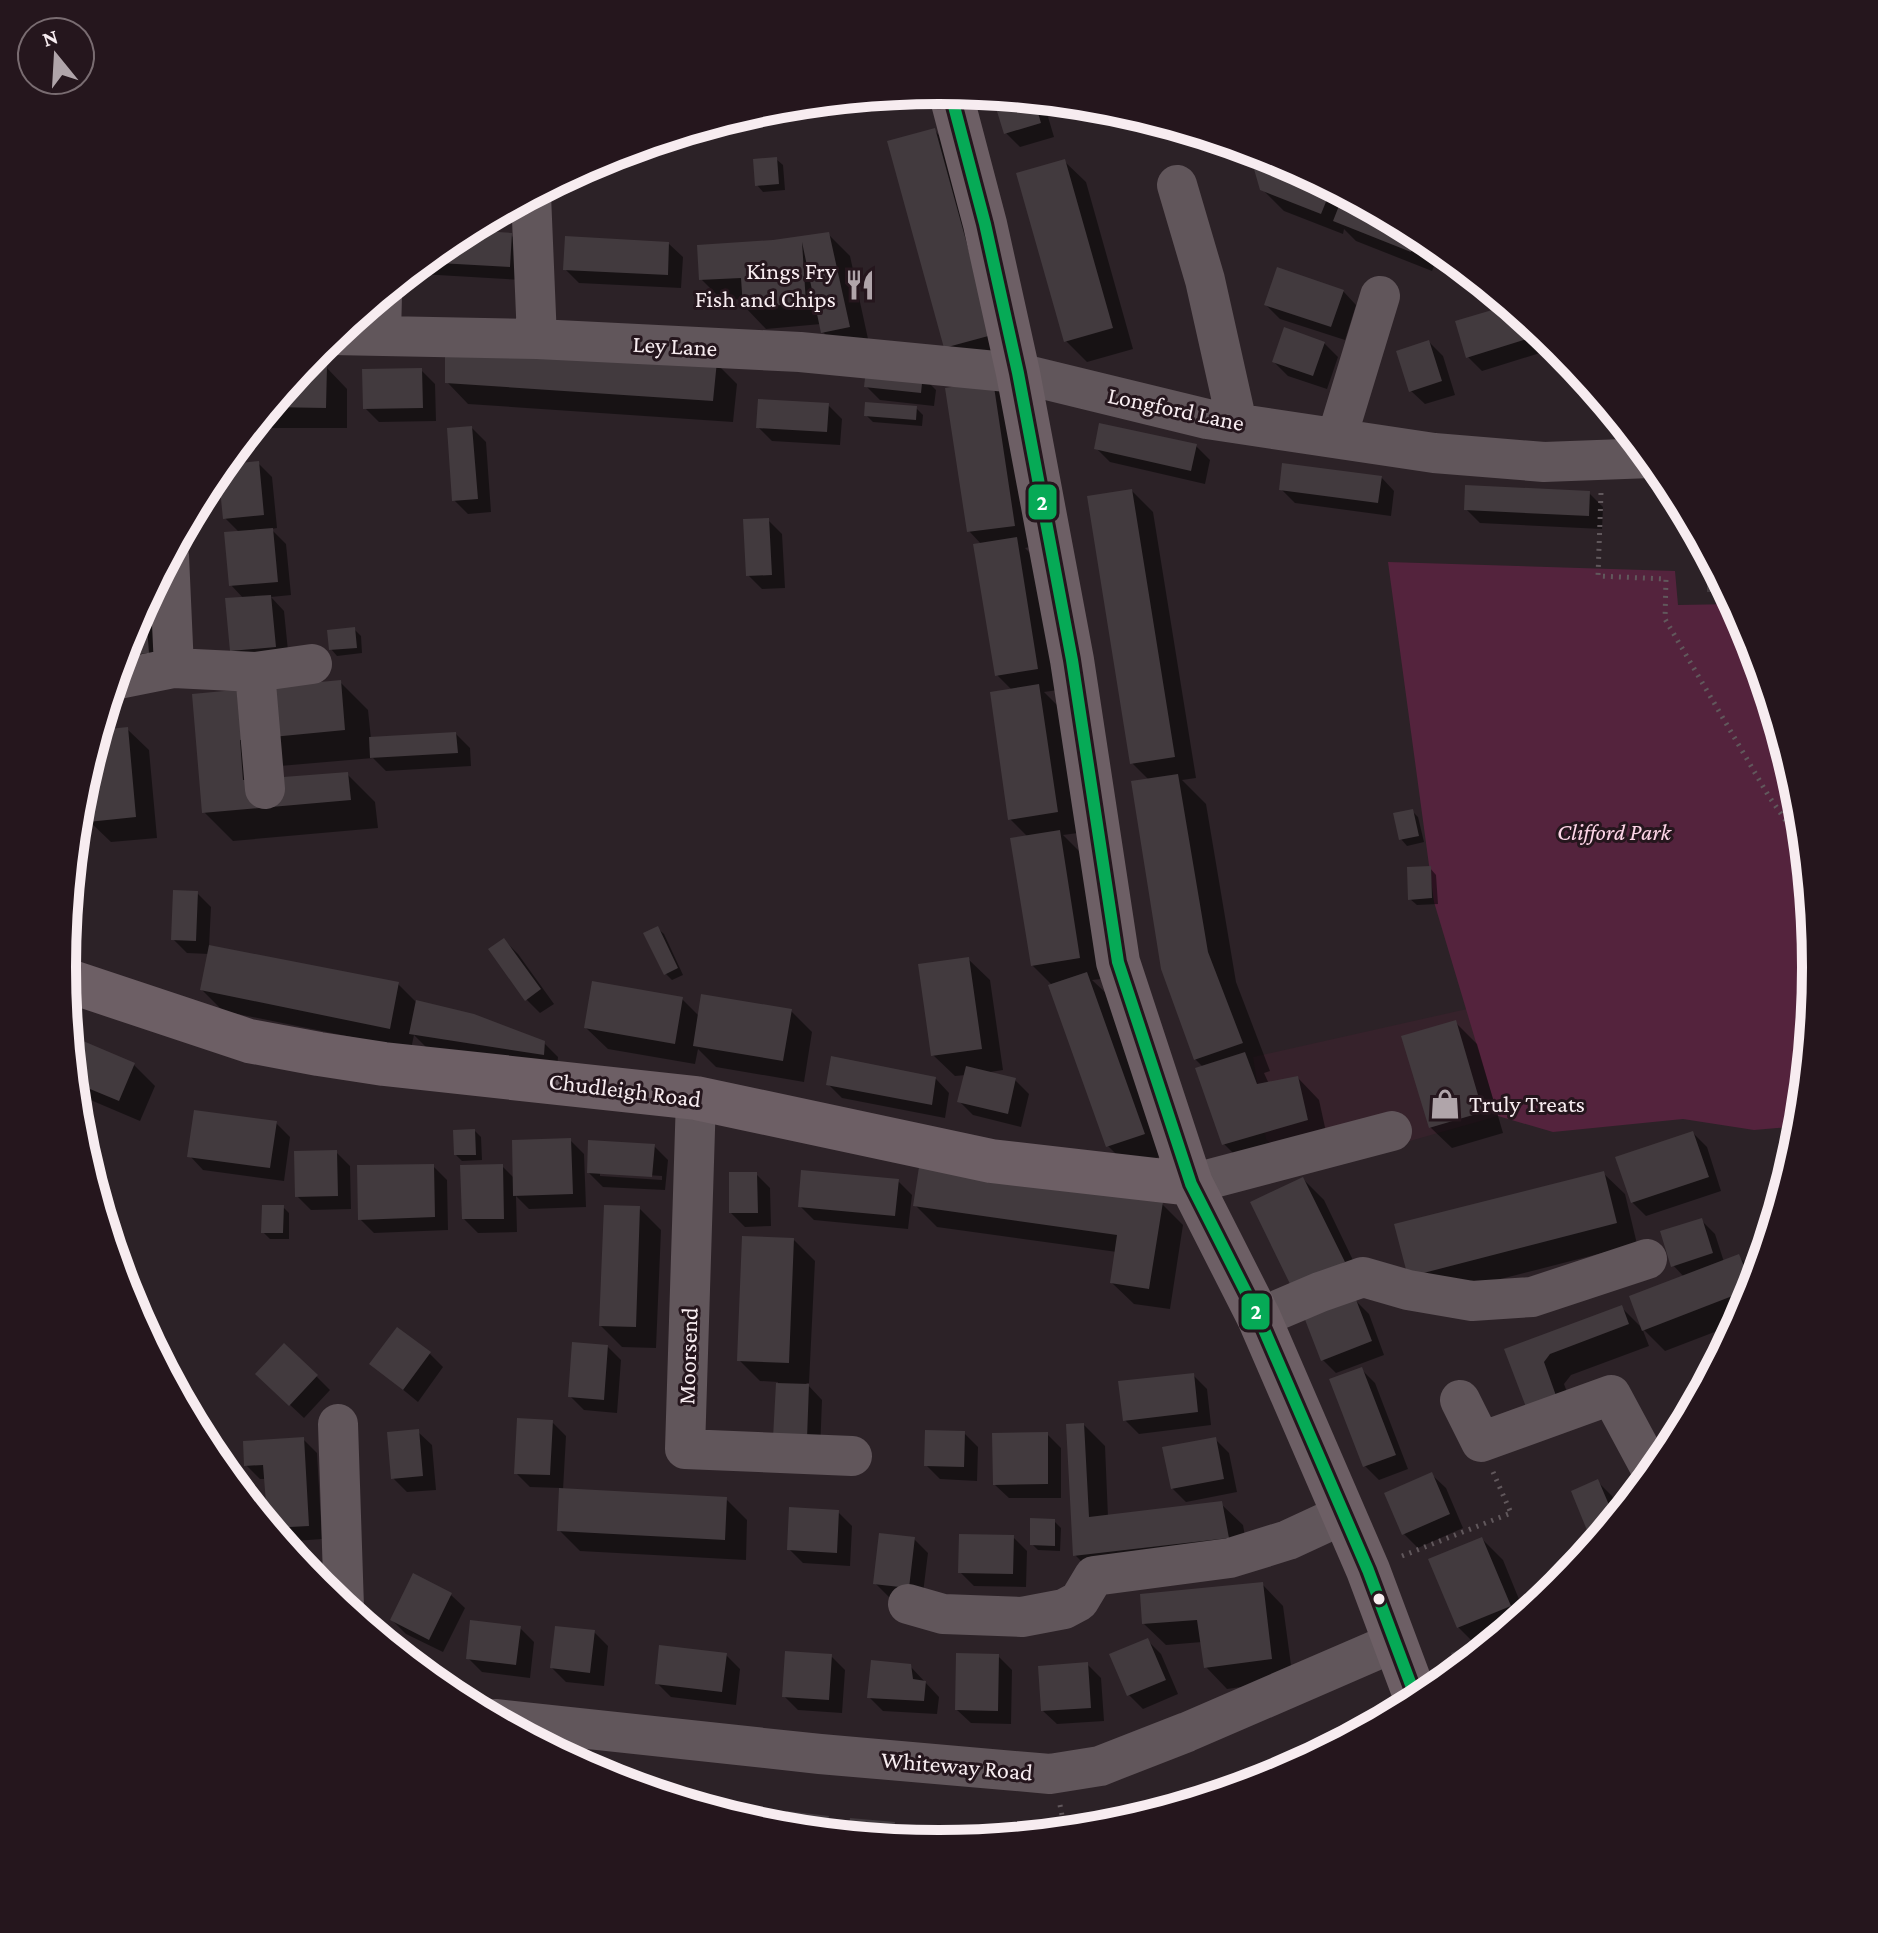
<svg xmlns="http://www.w3.org/2000/svg" width="1878" height="1933" font-family="'Crimson Pro',serif">
	<rect width="100%" height="100%" fill="#2c2227"/>
	<path fill="#36222b" d="M1467,1009L1498,1116L1297,1173L1266,1139L1253,1057Z"/>
	<path fill="#54233d" d="M1388,562L1675,571L1678,605L1735,604L1749,631L1799,796L1816,967L1800,1126L1754,1130L1683,1119L1553,1132L1498,1116L1434,902Z"/>
	<path fill="#0007" fill-rule="evenodd" d="M927,91L928,95L886,107L875,96Z
		M995,95L1043,100L1054,137L1020,147L1006,133Z
		M934,130L955,151L1012,356L946,347Z
		M645,144V149L625,150Z
		M1275,156L1295,167L1296,170L1304,172L1427,238L1441,249L1432,271L1356,241L1344,229L1343,234L1284,211L1262,189Z
		M776,159L783,165L785,190L763,192L757,185Z
		M1064,161L1086,182L1133,349L1087,362L1066,341Z
		M828,234L850,256L870,348L844,354L823,332L821,324L766,329L745,307L744,299L722,300L701,279L773,242Z
		M511,235L525,249L523,280L420,274L414,268L452,237Z
		M669,244L683,257L681,288L579,283L565,269Z
		M1343,291L1356,305L1345,340L1280,319L1266,305Z
		M1511,307L1531,323L1540,353L1482,371L1468,357Z
		M1429,342L1443,356L1455,395L1425,404L1411,391Z
		M1324,343L1338,357L1327,389L1288,376L1274,362Z
		M716,363L737,384L733,422L468,404L447,382Z
		M302,367H326L347,389V428H252Z
		M421,370L435,384L436,421L379,422L365,408Z
		M922,376L936,390L934,406L880,400L866,386Z
		M992,383L1013,404L1035,546L1025,548L1038,561L1058,690L1044,692L1060,708L1078,833L1063,835L1081,853L1101,979L1092,980L1108,995L1165,1155L1129,1167L1108,1146L1053,986L1032,965L1028,837L1010,819L1012,690L997,675L982,545L969,531Z
		M828,405L842,419L840,445L772,441L758,427Z
		M916,408L923,415L922,426L873,422L866,415Z
		M472,428L486,442L491,512L468,514L454,500Z
		M1196,446L1210,460L1205,484L1110,462L1096,448Z
		M258,463L272,477L277,528L271,529L286,544L291,595L271,597L284,611L289,661L246,664L232,650L244,599L231,585L240,533L225,518L220,467Z
		M1381,477L1394,491L1391,516L1295,503L1281,489Z
		M1132,491L1153,512L1196,778L1182,780L1206,804L1236,982L1270,1071L1264,1073L1269,1084L1298,1078L1319,1100L1328,1141L1245,1165L1224,1144L1203,1067L1195,1059L1149,780L1132,763Z
		M1589,493L1603,507L1602,529L1480,523L1466,509Z
		M768,520L782,534L785,588L762,589L748,575Z
		M1709,556L1739,612H1730L1709,591Z
		M147,597L165,615L170,674L114,678L129,630Z
		M354,629L361,636L362,653L337,656L331,649Z
		M340,682L368,710L371,739L456,734L470,748L471,766L386,771L373,758L268,767L269,780L347,774L375,802L378,828L233,841L204,812L194,696Z
		M127,729L149,750L157,838L111,842L89,821L85,774L98,732Z
		M1412,811L1418,817L1424,842L1407,846L1401,839Z
		M1430,868L1436,875L1438,904L1417,905L1410,899Z
		M197,893L211,907L209,947L398,984L417,1003L544,1043L558,1057L557,1068L426,1047L414,1035L411,1049L223,1011L202,990L209,954L187,953L173,939Z
		M657,928L664,934L683,975L672,980L666,974Z
		M504,940L518,954L554,1004L540,1013L527,1000Z
		M968,959L990,980L1003,1070L984,1073L1015,1080L1029,1094L1021,1127L973,1115L959,1101L966,1075L955,1076L933,1055Z
		M682,999L699,1016L791,1011L812,1032L804,1082L716,1067L698,1049L695,1064L608,1049L586,1028Z
		M1455,1022L1477,1044L1503,1133L1452,1148L1430,1127Z
		M69,1037L134,1065L155,1086L140,1121L74,1093Z
		M936,1079L949,1093L945,1118L842,1098L828,1084Z
		M276,1123L290,1137L284,1181L203,1170L190,1156Z
		M475,1131L481,1137L482,1160L462,1161L456,1155Z
		M1693,1133L1707,1147L1721,1191L1646,1216L1632,1202Z
		M570,1140L584,1154L586,1207L529,1209L516,1196L517,1232L478,1233L464,1219L502,1166L515,1179Z
		M654,1146L668,1160L665,1190L603,1187L589,1173ZM600,1172L662,1176V1180L600,1176Z
		M336,1152L350,1166L351,1209L311,1210L297,1196Z
		M433,1166L447,1180L448,1230L374,1233L360,1219Z
		M1603,1173L1625,1194L1637,1244L1431,1297L1410,1276Z
		M756,1174L770,1188L771,1226L745,1227L731,1213Z
		M1303,1179L1324,1200L1364,1283L1252,1203Z
		M898,1181L912,1195L908,1229L814,1220L800,1206Z
		M1162,1204L1183,1225L1170,1309L1134,1304L1112,1283L1117,1252L937,1227L915,1205Z
		M283,1207L289,1213V1239H270L263,1232Z
		M639,1208L661,1230L656,1348L622,1347L601,1326Z
		M1701,1220L1715,1234L1724,1262L1738,1256L1757,1275L1749,1303L1738,1323L1665,1351L1644,1330L1684,1277L1673,1265Z
		M794,1240L815,1261L809,1383H806L822,1400L820,1452L775,1437L778,1382L760,1381L739,1360Z
		M1355,1300L1369,1314L1384,1355L1336,1373L1322,1359Z
		M1621,1307L1642,1328L1649,1346L1571,1375L1564,1384L1579,1425L1507,1350Z
		M607,1346L621,1360L617,1413L584,1410L570,1396Z
		M430,1354L443,1367L418,1402L372,1364Z
		M1361,1369L1375,1383L1408,1469L1379,1480L1365,1466Z
		M1193,1375L1207,1389L1211,1425L1139,1434L1125,1420Z
		M316,1376L330,1390L304,1418L272,1388Z
		M552,1422L566,1436L563,1490L726,1499L747,1520L746,1560L580,1551L559,1530L561,1488L530,1487L516,1473Z
		M1084,1425L1105,1446L1108,1517L1221,1504L1243,1525L1249,1559L1096,1576L1075,1555Z
		M418,1432L432,1445L436,1490L407,1492L393,1478Z
		M964,1433L978,1447L977,1481L940,1479L926,1465Z
		M1047,1434L1061,1448V1498H1009L995,1485Z
		M303,1439L317,1453L322,1539L282,1542L252,1506L268,1505L266,1479H260L246,1465Z
		M1215,1439L1229,1453L1237,1492L1186,1502L1172,1488Z
		M1432,1475L1446,1488L1463,1528L1418,1548L1404,1534Z
		M1598,1482L1612,1496L1619,1514L1595,1543L1573,1492Z
		M838,1512L852,1526L850,1566L803,1563L789,1549Z
		M1054,1521L1061,1528L1060,1551L1038,1550L1032,1544Z
		M1013,1537L1027,1551L1026,1587L974,1586L960,1572Z
		M914,1539L928,1553L922,1601L889,1597L875,1583Z
		M1482,1539L1503,1560L1525,1614L1460,1668L1476,1645L1458,1627Z
		M1262,1584L1283,1606L1293,1680L1227,1689L1206,1667L1202,1642L1166,1645L1144,1624Z
		M451,1595L465,1608L443,1652L406,1634L392,1620Z
		M520,1628L534,1642L530,1678L482,1672L468,1658Z
		M594,1632L608,1646L604,1686L566,1682L552,1668Z
		M1147,1640L1161,1654L1178,1694L1143,1709L1129,1695Z
		M726,1655L740,1669L736,1705L671,1697L657,1683Z
		M831,1656L845,1670L842,1713L798,1710L784,1696Z
		M998,1656L1012,1670L1011,1724L971,1723L957,1710Z
		M1087,1664L1101,1678L1104,1721L1057,1724L1043,1711Z
		M910,1666L939,1697L937,1714L883,1711L869,1697Z
		M702,1804L751,1810L764,1826L701,1807Z
		M788,1813L828,1818L842,1834L787,1828Z
		M894,1824L907,1840L850,1835Z
		M934,1829H980L989,1839L934,1843Z"/>
	<path fill="#423a3e" d="M992,95L1034,99L1041,123L1004,134Z
		M935,128L992,335L944,348L887,141Z
		M1248,148L1275,156L1280,162L1332,187L1321,214L1260,190Z
		M777,157L779,184L755,186L753,159Z
		M1065,159L1113,328L1064,342L1016,173Z
		M1344,193L1418,233L1411,252L1333,221Z
		M465,230L512,233L510,267L421,262L452,237Z
		M829,232L850,327L821,333L802,242L806,303L743,308L741,278L699,280L697,245L773,240Z
		M565,236L669,242L668,275L563,270Z
		M1277,267L1344,290L1331,327L1264,305Z
		M1509,305L1520,314L1527,339L1466,358L1455,321Z
		M1284,327L1325,342L1313,376L1272,362Z
		M1429,340L1442,381L1409,392L1396,351Z
		M445,344L717,361L713,401L445,383Z
		M304,365H327L326,408L269,407Z
		M422,368L423,408L363,409L362,369Z
		M866,369L923,374L921,393L864,387Z
		M993,380L1015,526L967,532L945,388Z
		M758,399L829,403L827,432L756,428Z
		M865,402L917,406L916,420L864,416Z
		M1099,423L1197,444L1191,471L1094,449Z
		M472,426L478,499L452,501L447,428Z
		M259,461L264,515L223,519L218,469L222,465Z
		M1282,463L1382,476L1378,503L1279,490Z
		M1465,485L1590,491L1589,516L1464,510Z
		M1132,489L1175,757L1130,764L1087,496Z
		M769,518L772,575L746,576L743,519Z
		M273,528L278,582L229,586L224,532Z
		M1017,537L1038,669L995,676L973,544Z
		M1707,553L1728,592H1707Z
		M271,595L276,647L230,651L225,598Z
		M145,601L149,653L121,656L129,630Z
		M355,627L357,648L329,650L327,630Z
		M341,680L345,730L240,740L243,780L348,772L351,800L202,813L192,694Z
		M1039,684L1058,812L1008,820L990,692Z
		M128,727L136,817L88,822L84,779L99,730Z
		M456,732L458,753L370,758L369,737Z
		M1178,774L1208,952L1243,1043L1194,1060L1161,969L1131,781Z
		M1413,809L1419,836L1399,840L1393,813Z
		M1060,830L1080,958L1031,966L1010,838Z
		M1431,866L1432,898L1408,900L1407,867Z
		M173,890L198,891L196,941L171,940Z
		M658,926L678,968L664,975L643,933Z
		M504,938L541,989L525,1001L488,949Z
		M209,945L399,982L390,1029L200,990Z
		M969,957L982,1049L931,1056L918,964Z
		M1087,972L1145,1134L1106,1147L1048,985Z
		M592,981L683,997L675,1044L584,1028Z
		M701,994L792,1009L783,1061L693,1046Z
		M416,1000L474,1014L545,1041L544,1055L409,1034Z
		M1456,1020L1483,1112L1429,1128L1401,1036Z
		M69,1035L135,1063L119,1101L73,1082Z
		M1245,1052L1257,1084L1298,1076L1308,1120L1222,1145L1195,1068Z
		M831,1056L936,1077L932,1105L826,1085Z
		M966,1066L1016,1078L1008,1114L957,1102Z
		M194,1110L277,1121L270,1168L187,1157Z
		M475,1129L476,1155H454L453,1130Z
		M1693,1131L1709,1177L1631,1203L1615,1157Z
		M571,1138L573,1194L513,1196L512,1140Z
		M588,1140L655,1144L652,1177L587,1173Z
		M337,1150L338,1196L295,1197L294,1151Z
		M434,1164L435,1217L358,1220L357,1165Z
		M503,1164L504,1219H462L460,1165Z
		M919,1167L1163,1202L1149,1289L1110,1283L1117,1235L913,1206Z
		M801,1170L899,1179L895,1216L798,1207Z
		M1604,1171L1617,1223L1408,1277L1394,1224Z
		M729,1172H757L758,1213H729Z
		M1303,1177L1345,1262L1292,1288L1250,1202Z
		M262,1205H284L283,1233H261Z
		M604,1205L640,1206L636,1327L599,1326Z
		M1702,1218L1713,1253L1671,1267L1660,1231Z
		M742,1236L794,1238L789,1363L737,1361Z
		M1739,1254L1753,1288L1642,1331L1629,1296Z
		M1355,1297L1372,1341L1321,1361L1304,1317Z
		M1622,1305L1629,1324L1550,1354L1544,1362L1559,1404L1529,1415L1504,1349Z
		M397,1327L431,1352L403,1390L369,1364Z
		M572,1342L608,1345L604,1400L568,1397Z
		M284,1343L318,1375L289,1406L255,1374Z
		M1362,1367L1396,1455L1363,1467L1329,1379Z
		M1194,1373L1198,1412L1123,1421L1118,1381Z
		M776,1383L809,1384L807,1439L773,1438Z
		M1703,1388L1694,1405L1692,1409L1686,1395Z
		M517,1418L553,1420L550,1475L514,1474Z
		M1084,1423L1089,1517L1222,1501L1229,1538L1073,1556L1066,1424Z
		M419,1429L423,1476L391,1479L387,1432Z
		M925,1430L965,1431L964,1467L924,1466Z
		M1048,1432V1484L993,1485L992,1433Z
		M304,1437L309,1526L271,1528L251,1504L266,1503L263,1465L244,1466L243,1441Z
		M1216,1437L1224,1479L1171,1489L1162,1447Z
		M1432,1472L1450,1514L1402,1535L1384,1493Z
		M1598,1479L1615,1519L1593,1545L1571,1491Z
		M559,1488L727,1497L725,1540L557,1531Z
		M789,1507L839,1510L837,1553L787,1550Z
		M1030,1518L1055,1519V1546L1030,1545Z
		M879,1533L915,1537L909,1588L873,1584Z
		M959,1534L1014,1535L1013,1574L958,1573Z
		M1482,1537L1511,1606L1457,1628L1428,1559Z
		M413,1573L452,1593L429,1640L390,1620Z
		M1263,1582L1272,1659L1204,1668L1197,1620L1142,1624L1140,1594Z
		M470,1620L521,1626L516,1665L466,1659Z
		M555,1626L595,1630L590,1673L550,1668Z
		M1503,1633L1458,1670L1451,1653Z
		M1148,1638L1166,1680L1127,1696L1109,1654Z
		M659,1645L727,1653L722,1692L655,1684Z
		M785,1651L832,1654L829,1700L782,1697Z
		M956,1653L999,1654L998,1711L955,1710Z
		M871,1660L911,1664L913,1679L926,1681L924,1701L867,1698Z
		M1088,1662L1091,1708L1041,1711L1038,1666Z
		M700,1802L752,1808L750,1821L700,1806Z
		M787,1811L829,1816L827,1832L785,1828Z
		M850,1818L895,1822L893,1839L848,1835Z
		M932,1827L981,1828V1839L932,1843Z
		M1007,1828H1058V1832L1007,1837Z"/>
	<g fill="none" stroke-linecap="round" stroke-linejoin="round">
		<path stroke="#61585c" stroke-width="5" stroke-dasharray="2 6" stroke-linecap="butt" d="M1601,493L1598,576L1666,579L1665,619L1768,795L1804,847
			M1402,1556L1511,1513L1493,1472
			M1060,1805L1065,1831"/>
		<path stroke="#61565b" stroke-width="40" d="M1177,185L1205,280L1237,423
			M531,195L537,339
			M332,335L537,339L800,352L1018,373L1207,419L1434,453L1544,462L1651,458
			M381,335L382,295
			M1337,437L1380,296
			M174,668L255,672L312,664
			M255,672L265,789
			M114,680L174,668L169,556
			M696,1098L685,1449L852,1456
			M1191,1184L1392,1131
			M1259,1318L1320,1292L1363,1277L1408,1290L1472,1301L1532,1297L1647,1259
			M1460,1400L1481,1442L1611,1395L1653,1473
			M338,1424L344,1608
			M908,1604L943,1614L1022,1617L1064,1609L1079,1601L1094,1576L1230,1558L1288,1540L1342,1515
			M495,1719L820,1754L1050,1774L1100,1766L1187,1732L1395,1642"/>
		<path stroke="#6d5f65" stroke-width="44" d="M950,91L985,224L1018,373L1072,660L1118,962L1191,1184L1259,1318L1368,1570L1417,1701
			M63,979L249,1041L319,1054L384,1064L696,1098L991,1161L1191,1184"/>
		<g stroke="#25161d" stroke-width="18">
			<path id="bus-1" d="M950,91L985,224L1018,373L1072,660L1118,962L1191,1184L1259,1318L1368,1570L1417,1701"/>
		</g>
		<use href="#bus-1" stroke="#06aa56" stroke-width="12"/>
	</g>
	<defs>
		<g id="restaurant-bare" transform="scale(2.4)"><path d="M-5-6h1v4h1v-4h1v4h1v-4h1v5L-1.5 .5V6h-2V.5L-5-1ZM5-6V6H3V1.5H1.5Q1.5-4 5-6Z" fill="#b0a5aa" stroke="#25161d" stroke-width="2.5" paint-order="stroke"/></g>
		<g id="shop-bare" transform="scale(2.4)"><path d="M-5-2.5h2.3a2.7 3.5 0 0 1 5.4 0H5L5.5 6h-11ZM-1.5-2.5h3a1.5 2.3 0 0 0-3 0Z" fill="#b0a5aa" stroke="#25161d" stroke-width="2.5" paint-order="stroke"/></g>
	</defs>
	<g fill-rule="evenodd">
		<use href="#restaurant-bare" x="860" y="285"/>
		<use href="#shop-bare" x="1445" y="1104"/>
	</g>
	<circle fill="#f7ecf0" stroke="#25161d" stroke-width="3" cx="1379" cy="1599" r="7"/>
	<g text-anchor="middle" stroke-width="6" stroke-linejoin="round" paint-order="stroke">
		<g font-size="24" fill="#f7ecf0" stroke="#25161d" text-anchor="end">
			<text x="836" y="279">Kings Fry<tspan x="836" dy="28">Fish and Chips</tspan></text>
			<text x="1469" y="1112" text-anchor="start">Truly Treats</text>
		</g>
		<g font-size="24" fill="#f7ecf0" stroke="#25161d">
			<text transform="translate(675 346) rotate(3)" y="8">Ley Lane</text>
			<text transform="translate(1176 409) rotate(12)" y="8">Longford Lane</text>
			<text transform="translate(625 1090) rotate(7)" y="8">Chudleigh Road</text>
			<text transform="translate(688 1356) rotate(-88)" y="8">Moorsend</text>
			<text transform="translate(957 1766) rotate(5)" y="8">Whiteway Road</text>
		</g>
		<g font-size="24" font-style="italic" fill="#fed6e8" stroke="#25161d">
			<text x="1614" y="840">Clifford Park</text>
		</g>
	</g>
	<path d="M0 0H1878V1933H0ZM76 967a863 863 0 1 1 1726 0a863 863 0 1 1-1726 0Z" fill="#25161d" fill-rule="evenodd"/>
	<path fill="none" stroke="#f7ecf0" stroke-width="10" d="M76 967a863 863 0 1 1 1726 0a863 863 0 1 1-1726 0Z"/>
	<g stroke="#25161d" stroke-width="3">
		<rect x="1027" y="483" width="31" height="38" rx="8" fill="#06aa56"/>
		<rect x="1240" y="1292" width="31" height="39" rx="8" fill="#06aa56"/>
	</g>
	<g font-size="22" text-anchor="middle" font-weight="bold" fill="#fff">
		<text x="1042" y="510">2</text>
		<text x="1256" y="1319">2</text>
	</g>
	<g transform="translate(56 56) rotate(342)"><circle r="38" fill="#25161d" stroke="#796c71" stroke-width="2"/>
	<path d="M0-6L14 30L0 20L-14 30Z" fill="#b0a5aa"/>
	<text y="-12" font-size="22" font-weight="bold" text-anchor="middle" fill="#f7ecf0">N</text>
	</g>
</svg>
